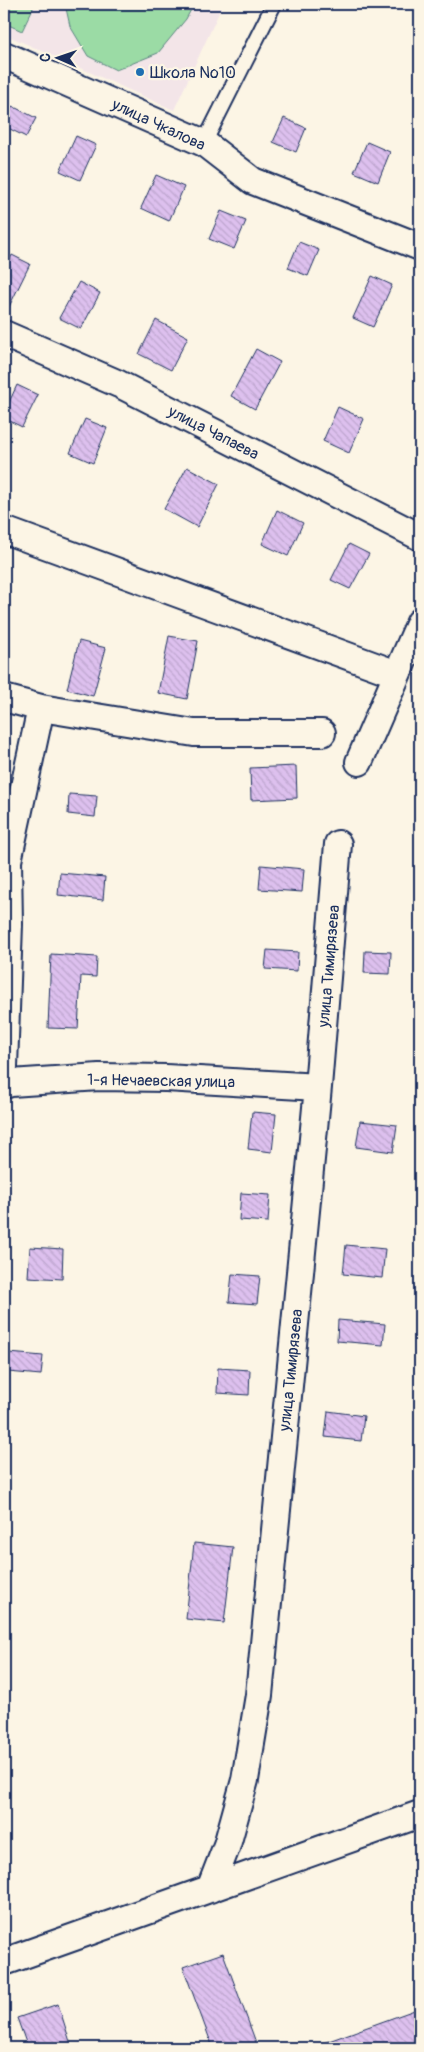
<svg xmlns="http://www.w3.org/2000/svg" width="424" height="2052" font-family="Pangolin,sans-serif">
	<defs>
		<pattern id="building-back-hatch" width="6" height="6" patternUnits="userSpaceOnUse" patternTransform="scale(1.25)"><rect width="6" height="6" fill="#ddc0ee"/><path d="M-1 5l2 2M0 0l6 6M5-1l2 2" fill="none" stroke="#bda5ce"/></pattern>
	</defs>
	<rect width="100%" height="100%" fill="#fcf5e5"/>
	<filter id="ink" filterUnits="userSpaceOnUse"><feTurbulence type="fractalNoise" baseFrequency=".02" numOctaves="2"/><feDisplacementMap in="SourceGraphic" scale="10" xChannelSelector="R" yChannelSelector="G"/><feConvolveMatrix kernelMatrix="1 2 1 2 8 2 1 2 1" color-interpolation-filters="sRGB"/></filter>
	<g filter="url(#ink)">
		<path fill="#f3e5e8" d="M4,4H223L174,110L4,34Z"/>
		<path fill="#9bdba5" stroke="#5b8582" d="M4,4H35L22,31L4,23Z
			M65,4H194L186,19L158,53L116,70L88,56L70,26Z"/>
		<path fill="url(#building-back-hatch)" stroke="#1b2f5e" d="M12,106L36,118L26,137L4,126Z
			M284,118L306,128L296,152L273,142Z
			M76,136L96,145L80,180L60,171Z
			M367,142L390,152L378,182L354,172Z
			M156,175L184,187L169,221L141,208Z
			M221,211L246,221L234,249L209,239Z
			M299,242L319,250L308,276L288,268Z
			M12,255L30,264L4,317V273Z
			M372,276L392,285L373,327L353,318Z
			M79,282L100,293L81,329L59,318Z
			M156,320L188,337L171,370L139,354Z
			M256,349L280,362L255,409L231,396Z
			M17,385L38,395L22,427L4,418V413Z
			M338,407L364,419L349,453L323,441Z
			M85,419L107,428L93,463L70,453Z
			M187,467L219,484L197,527L164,509Z
			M277,510L303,523L288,556L262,544Z
			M349,544L369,554L350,589L331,580Z
			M169,636L198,641L187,699L158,693Z
			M79,641L106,648L93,696L67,689Z
			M296,766L297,798L251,800L250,768Z
			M69,794L97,796L95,817L68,814Z
			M261,865L304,869L302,892L259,889Z
			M60,873L105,877L103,900L58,895Z
			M267,950L298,952L297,971L265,969Z
			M365,951L391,952L390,974L364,973Z
			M51,954L97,957L96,977L81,976L78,1029L48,1028Z
			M252,1112L276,1114L272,1152L248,1149Z
			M360,1121L397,1125L393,1152L356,1147Z
			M241,1193L270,1195L268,1222L239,1220Z
			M346,1245L385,1249L382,1278L343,1274Z
			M30,1247L63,1249L62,1279L28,1277Z
			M232,1274L260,1276L257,1304L229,1302Z
			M338,1320L385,1324L383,1345L337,1341Z
			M9,1353L43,1356L41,1375L8,1372Z
			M218,1368L250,1370L249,1395L217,1393Z
			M328,1411L364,1416L361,1441L325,1437Z
			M194,1543L233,1547L224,1623L186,1619Z
			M223,1953L258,2048H213L183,1967Z
			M58,2004L72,2048H28L17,2018Z
			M420,2008V2048H315V2046Z"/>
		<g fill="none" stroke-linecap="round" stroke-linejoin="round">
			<g stroke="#1b2f5e" stroke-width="18">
				<path id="lane" d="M204,143L274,4"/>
			</g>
			<g stroke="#1b2f5e" stroke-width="30">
				<path id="street" d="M4,55L204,143L253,181L420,247
					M4,334L119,384L420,537
					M4,530L397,674
					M4,698L41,708L194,733H322
					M359,762L420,622
					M4,1067L9,924L8,861L41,708
					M4,1085L11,1083L99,1077L166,1078L318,1087
					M210,1889L227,1845L245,1780L259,1695L318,1087L338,844
					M4,1962L420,1814"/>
			</g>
			<use href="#lane" stroke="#fcf5e5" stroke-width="14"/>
			<use href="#street" stroke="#fcf5e5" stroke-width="26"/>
		</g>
	</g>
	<circle fill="#1f6fb2" stroke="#fcf5e5" stroke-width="2" cx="140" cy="72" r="5"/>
	<g text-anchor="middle" stroke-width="4.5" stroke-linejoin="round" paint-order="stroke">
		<g font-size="16" fill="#1b2f5e" stroke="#fcf5e5" text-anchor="start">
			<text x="150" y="78">Школа №10</text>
		</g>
		<g font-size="16" fill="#1b2f5e" stroke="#fcf5e5">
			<text transform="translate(159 124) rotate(25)" y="6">улица Чкалова</text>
			<text transform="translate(214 432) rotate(27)" y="6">улица Чапаева</text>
			<text transform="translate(328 966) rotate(-85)" y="6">улица Тимирязева</text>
			<text transform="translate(161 1080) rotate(1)" y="6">1-я Нечаевская улица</text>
			<text transform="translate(290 1370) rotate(-84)" y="6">улица Тимирязева</text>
		</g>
	</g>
	<rect width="424" height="2052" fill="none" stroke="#fcf5e5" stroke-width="20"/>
	<rect x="10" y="10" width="404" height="2032" fill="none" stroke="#1b2f5e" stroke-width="2" filter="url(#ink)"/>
	<g transform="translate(58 58) rotate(272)" stroke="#fcf5e5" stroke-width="4" paint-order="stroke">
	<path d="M0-4L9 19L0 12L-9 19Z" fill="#1b2f5e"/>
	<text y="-8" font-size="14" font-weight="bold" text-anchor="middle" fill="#1b2f5e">С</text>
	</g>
</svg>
